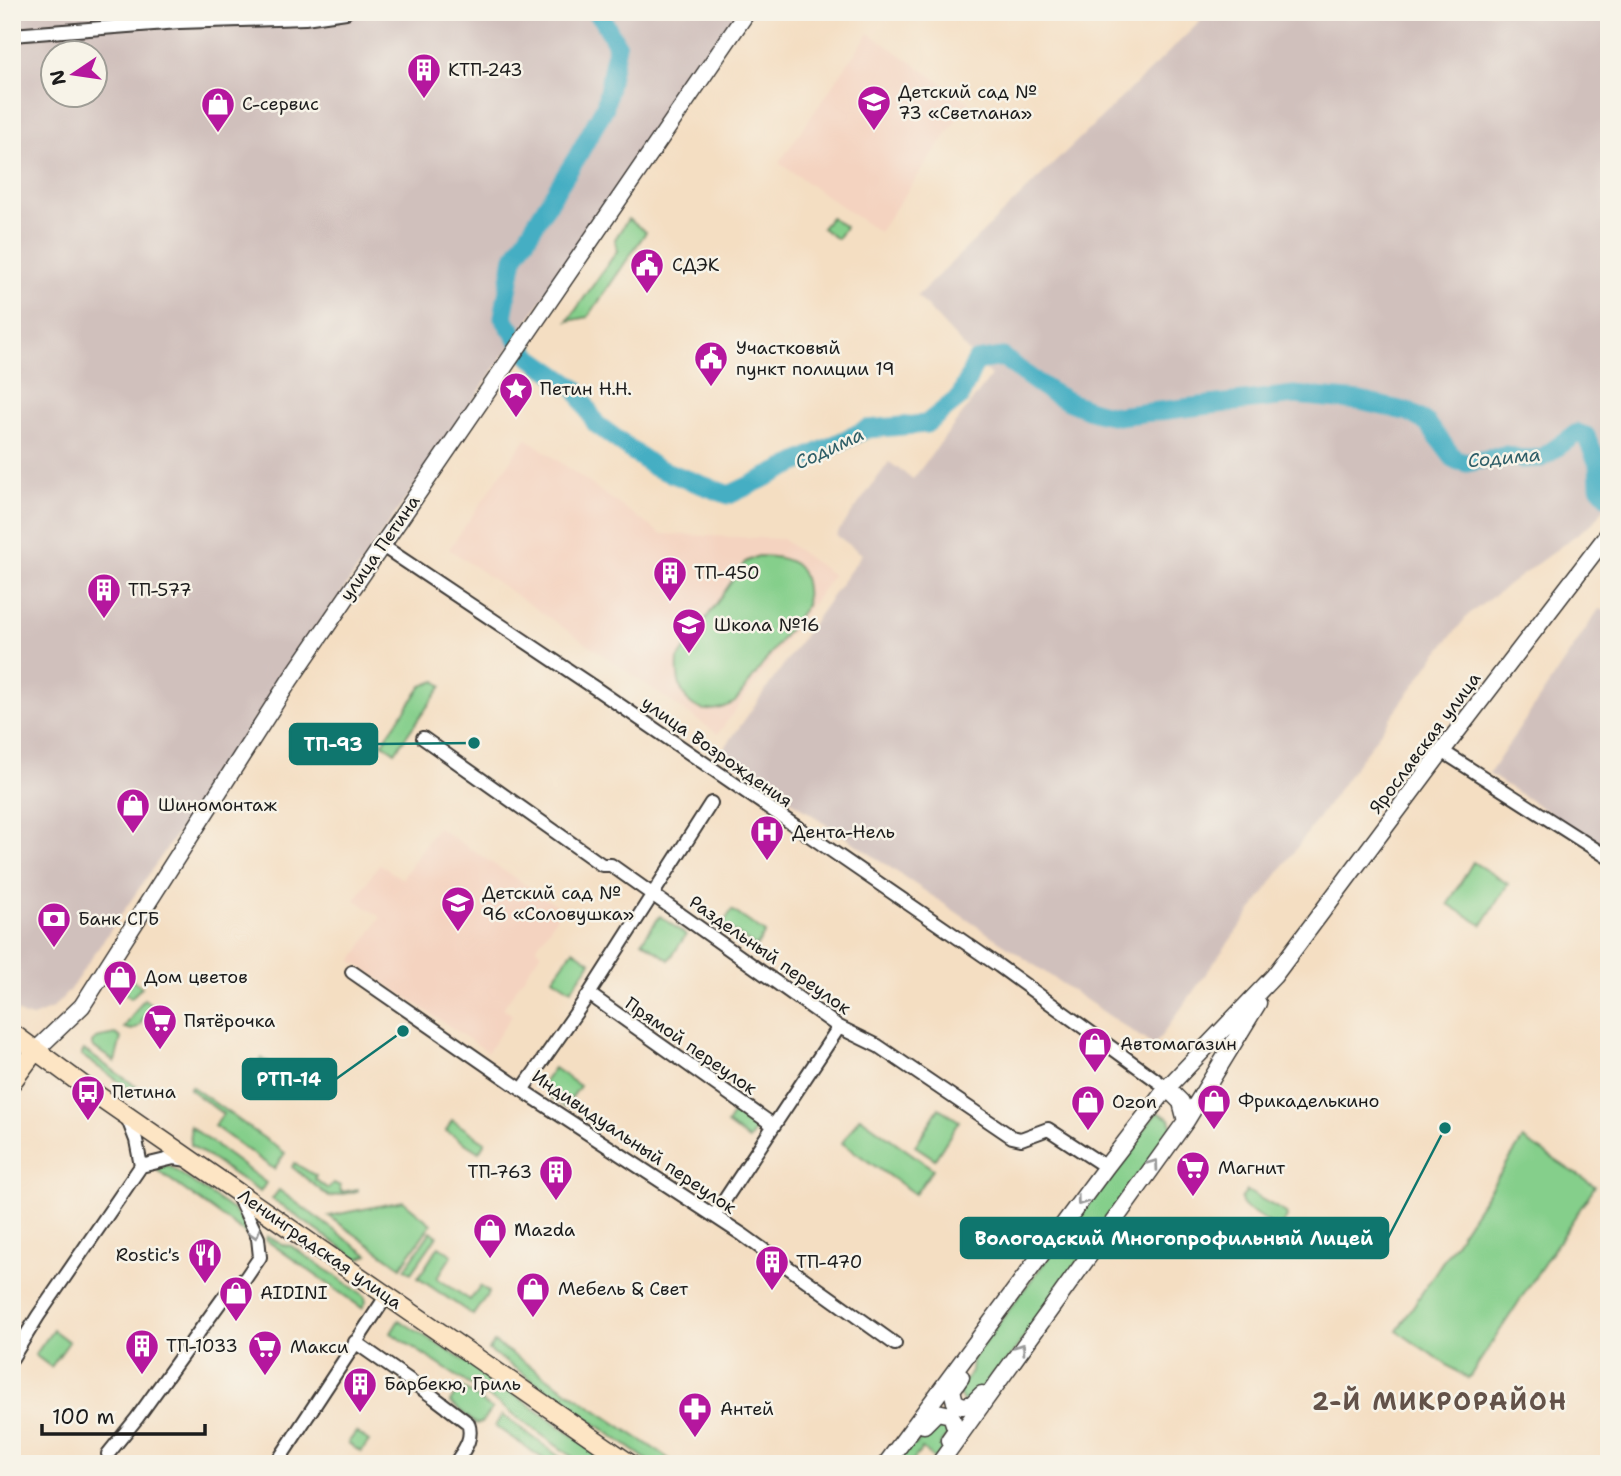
<svg xmlns="http://www.w3.org/2000/svg" width="1621" height="1476" font-family="'Shantell Sans',sans-serif">
	<rect width="100%" height="100%" fill="#f7f3e8"/>
	<filter id="ink" filterUnits="userSpaceOnUse"><feTurbulence type="fractalNoise" baseFrequency=".0143" numOctaves="2"/><feDisplacementMap in="SourceGraphic" scale="14" xChannelSelector="R" yChannelSelector="G"/><feConvolveMatrix kernelMatrix="1 2 1 2 8 2 1 2 1" color-interpolation-filters="sRGB"/></filter>
	<filter id="wash" filterUnits="userSpaceOnUse"><feTurbulence type="fractalNoise" baseFrequency=".00686" numOctaves="4" result="noise"/><feDisplacementMap in="SourceGraphic" scale="28" xChannelSelector="R" yChannelSelector="G"/><feGaussianBlur stdDeviation="1.57" result="paint"/><feColorMatrix in="noise" values="0 0 0 0 0 0 0 0 0 0 0 0 0 0 0 0 0 1.4 0 .05"/><feComposite in="paint" operator="in"/></filter>
	<g filter="url(#wash)">
		<rect width="100%" height="100%" fill="#f4dec2"/>
		<path fill="#f4d3c0" d="M869,33L969,102L879,232L779,163Z
			M526,438L661,534L782,539L833,575L718,734L449,549Z
			M437,827L562,909L536,948L541,952L503,1008L512,1015L488,1052L352,961L381,917L355,900L379,864L402,879Z"/>
		<path fill="#d0c0bc" fill-rule="evenodd" d="M12,12H739L69,991L52,1009L33,1017L24,1016L12,1008ZM52,52H94V94H52Z
			M1210,12H1609V501L1595,521L1469,614L1435,656L1154,1046L721,753L862,554L836,535L889,462L913,479L991,376L917,296Z
			M1599,609L1609,612V851L1489,774Z"/>
		<path fill="#85cf8b" stroke="#507654" stroke-width="2" d="M831,217L845,227L837,239L822,228Z
			M628,219L646,232L588,317L568,321L617,251L615,239Z
			M758,556C796,556 809,567 806,606L735,702C696,724 675,698 678,659L745,562Z
			M436,681L442,686L395,752L382,743L422,686Z
			M1473,862L1508,884L1482,925L1448,904Z
			M732,910L765,933L756,947L723,924Z
			M660,916L686,935L669,960L642,941Z
			M573,950L591,962L571,990L553,978Z
			M131,979L142,987L131,998L122,991Z
			M144,999L152,1005L139,1026L132,1030L124,1028Z
			M115,1034L121,1038L115,1062L92,1046V1043L96,1038Z
			M84,1050L147,1094L138,1095L81,1055Z
			M262,1058L296,1080L289,1091L255,1069Z
			M554,1068L580,1086L565,1107L550,1097L544,1082Z
			M191,1086L285,1153L274,1169L214,1126L223,1114L189,1089Z
			M939,1108L959,1121L935,1159L915,1146Z
			M736,1110L759,1125L749,1140L727,1124Z
			M1157,1112L1170,1119L1173,1129L1000,1371L993,1373L974,1399L963,1402L957,1390L971,1372L972,1359Z
			M860,1117L933,1169L915,1194L842,1143Z
			M452,1120L485,1142L479,1152L446,1131Z
			M190,1126L266,1183L260,1192L191,1145Z
			M1523,1139L1595,1186L1468,1379L1397,1331Z
			M294,1163L316,1176L315,1179L328,1189L334,1183L340,1186L341,1192L358,1189V1191L329,1197L292,1167Z
			M168,1165L233,1210L244,1223L249,1236L154,1168Z
			M279,1190L368,1255L358,1259L272,1199Z
			M1247,1191L1286,1213L1287,1217L1282,1225L1276,1227L1243,1206L1241,1199Z
			M403,1201L431,1224L401,1267L329,1216Z
			M431,1231L437,1236L411,1273L405,1269Z
			M267,1236L283,1245L291,1246L365,1296L366,1302L362,1308L266,1240Z
			M439,1246L452,1255L437,1278L470,1300L480,1286L489,1292L473,1315L418,1278Z
			M399,1320L484,1373L613,1464H582L499,1404L391,1333Z
			M53,1330L69,1342L51,1367L35,1355Z
			M494,1342L665,1456L676,1464H653L489,1350Z
			M461,1386L492,1409L481,1423L476,1424L450,1402Z
			M503,1415L565,1461L570,1464H551L495,1426Z
			M944,1418L951,1430L940,1445L942,1450L935,1459L922,1449L910,1464H897L909,1446L917,1444L934,1420Z
			M356,1432L369,1441L361,1452L348,1443Z"/>
		<g fill="none" stroke-linecap="round" stroke-linejoin="round">
			<path stroke="#44aec3" stroke-width="19" d="M596,12L602,18L617,45L605,107L577,157L514,258L503,317L529,356L576,389L596,424L654,467L729,495L867,429L926,424L960,397L976,361L1003,357C1038,385 1071,410 1117,416L1294,395L1360,401L1409,412L1427,423L1455,460L1467,463L1506,455L1521,459L1542,458L1577,433L1586,436L1598,464L1599,486L1609,497"/>
		</g>
	</g>
	<g filter="url(#ink)">
		<g fill="none" stroke-linecap="round" stroke-linejoin="round">
			<g stroke="#3c3935" stroke-width="16">
				<path id="minor" d="M12,35L179,22L305,18L346,12
					M381,545L595,688L999,966L1167,1088
					M423,738L602,865H611L839,1027L878,1046L1012,1137L1021,1139L1048,1129L1106,1167
					M1442,751L1609,858
					M352,972L528,1094L743,1235L895,1344
					M589,994L773,1125
					M522,1090L589,994L711,803
					M127,1117L136,1140L141,1166
					M714,1216L839,1027
					M355,1342L435,1398L468,1423C474,1439 463,1451 455,1464
					M12,1358L38,1316L141,1166L174,1158L188,1160
					M108,1454L137,1418L224,1297L236,1283L245,1279L260,1257L258,1238L238,1196
					M276,1464L387,1295"/>
			</g>
			<g stroke="#3c3935" stroke-width="19">
				<path id="tertiary" d="M35,1051L82,1006L290,680L747,12
					M1167,1088L1181,1102L1186,1121
					M961,1377L952,1390L955,1402L963,1406L972,1404L982,1394
					M924,1425L937,1412L951,1415L956,1430L949,1440
					M886,1464L1106,1167L1167,1088L1274,976L1442,751L1609,533
					M939,1464L1186,1121L1258,1003"/>
			</g>
			<g stroke="#3c3935" stroke-width="21">
				<path id="secondary" d="M12,1033L84,1086L630,1464
					M12,1082L35,1051"/>
			</g>
			<use href="#minor" stroke="#fff" stroke-width="12"/>
			<use href="#tertiary" stroke="#fff" stroke-width="16"/>
			<use href="#secondary" stroke="#fde5c4" stroke-width="18"/>
		</g>
		<defs><path id="oneway-chevron" d="M-2-3.5L2.5 0L-2 3.5" fill="none" stroke-width="1.6" stroke-linecap="round" stroke-linejoin="round" transform="scale(1.75)"/></defs>
		<g stroke="#999">
			<use href="#oneway-chevron" transform="translate(1154 1164) rotate(-54)"/>
			<use href="#oneway-chevron" transform="translate(1081 1201) rotate(126)"/>
			<use href="#oneway-chevron" transform="translate(255 1234) rotate(73)"/>
			<use href="#oneway-chevron" transform="translate(1021 1348) rotate(-54)"/>
		</g>
	</g>
	<defs>
		<g id="building-pin" transform="scale(1.75)"><path d="M0 17L-7.5 6A9.5 9.5 0 1 1 7.5 6Z" fill="#b5179e" stroke="#f7f3e8"/><path d="M-4-6H4V6H1V3H-1V6H-4ZM-2.5-4.3h1.7v1.8h-1.7ZM.8-4.3h1.7v1.8H.8ZM-2.5-1h1.7V.8h-1.7ZM.8-1h1.7V.8H.8Z" fill="#fff"/></g>
		<g id="school-pin" transform="scale(1.75)"><path d="M0 17L-7.5 6A9.5 9.5 0 1 1 7.5 6Z" fill="#b5179e" stroke="#f7f3e8"/><path d="M0-5L7-2L0 1L-7-2ZM-4 1L0 2.5L4 1V4Q0 6-4 4Z" fill="#fff"/></g>
		<g id="shop-pin" transform="scale(1.75)"><path d="M0 17L-7.5 6A9.5 9.5 0 1 1 7.5 6Z" fill="#b5179e" stroke="#f7f3e8"/><path d="M-5-2.5h2.3a2.7 3.5 0 0 1 5.4 0H5L5.5 6h-11ZM-1.5-2.5h3a1.5 2.3 0 0 0-3 0Z" fill="#fff"/></g>
		<g id="civic-pin" transform="scale(1.75)"><path d="M0 17L-7.5 6A9.5 9.5 0 1 1 7.5 6Z" fill="#b5179e" stroke="#f7f3e8"/><path d="M-.6-6.5H3V-4.5H.6V-3L4-1V1h2V6H-6V1h2V-1L-.6-3ZM-1.2 2.5V6h2.4V2.5Z" fill="#fff"/></g>
		<g id="sight-pin" transform="scale(1.75)"><path d="M0 17L-7.5 6A9.5 9.5 0 1 1 7.5 6Z" fill="#b5179e" stroke="#f7f3e8"/><path d="M0-6L1.8-2.2L6-1.7L2.9 1.2L3.7 5.4L0 3.3L-3.7 5.4L-2.9 1.2L-6-1.7L-1.8-2.2Z" fill="#fff"/></g>
		<g id="hospital-pin" transform="scale(1.75)"><path d="M0 17L-7.5 6A9.5 9.5 0 1 1 7.5 6Z" fill="#b5179e" stroke="#f7f3e8"/><path d="M-5-5h3v3.5h4V-5h3V5h-3V1.5h-4V5h-3Z" fill="#fff"/></g>
		<g id="bank-pin" transform="scale(1.75)"><path d="M0 17L-7.5 6A9.5 9.5 0 1 1 7.5 6Z" fill="#b5179e" stroke="#f7f3e8"/><path d="M-6-4H6V4H-6ZM0-2.3a2.3 2.3 0 1 0 0 4.6a2.3 2.3 0 1 0 0-4.6Z" fill="#fff"/></g>
		<g id="supermarket-pin" transform="scale(1.75)"><path d="M0 17L-7.5 6A9.5 9.5 0 1 1 7.5 6Z" fill="#b5179e" stroke="#f7f3e8"/><path d="M-6-5.5h2.5l.6 2H6L4.5 2H-2.5L-4.4-4H-6ZM-1.5 3.2a1.3 1.3 0 1 0 .1 0ZM3 3.2a1.3 1.3 0 1 0 .1 0Z" fill="#fff"/></g>
		<g id="bus-pin" transform="scale(1.75)"><path d="M0 17L-7.5 6A9.5 9.5 0 1 1 7.5 6Z" fill="#b5179e" stroke="#f7f3e8"/><path d="M-5-6H5V4H4V6H2V4H-2V6H-4V4H-5ZM-3.5-4V0h7V-4ZM-3.5 1.2v1.5H-2V1.2ZM2 1.2v1.5H3.5V1.2Z" fill="#fff"/></g>
		<g id="restaurant-pin" transform="scale(1.75)"><path d="M0 17L-7.5 6A9.5 9.5 0 1 1 7.5 6Z" fill="#b5179e" stroke="#f7f3e8"/><path d="M-5-6h1v4h1v-4h1v4h1v-4h1v5L-1.5 .5V6h-2V.5L-5-1ZM5-6V6H3V1.5H1.5Q1.5-4 5-6Z" fill="#fff"/></g>
		<g id="pharmacy-pin" transform="scale(1.75)"><path d="M0 17L-7.5 6A9.5 9.5 0 1 1 7.5 6Z" fill="#b5179e" stroke="#f7f3e8"/><path d="M-2-6h4v4h4v4h-4v4h-4v-4h-4v-4h4Z" fill="#fff"/></g>
	</defs>
	<g fill-rule="evenodd">
		<use href="#building-pin" x="424" y="70"/>
		<use href="#school-pin" x="874" y="102"/>
		<use href="#shop-pin" x="218" y="104"/>
		<use href="#civic-pin" x="647" y="265"/>
		<use href="#civic-pin" x="711" y="358"/>
		<use href="#sight-pin" x="516" y="389"/>
		<use href="#building-pin" x="670" y="573"/>
		<use href="#building-pin" x="104" y="590"/>
		<use href="#school-pin" x="689" y="625"/>
		<use href="#shop-pin" x="133" y="805"/>
		<use href="#hospital-pin" x="767" y="832"/>
		<use href="#school-pin" x="458" y="903"/>
		<use href="#bank-pin" x="54" y="919"/>
		<use href="#shop-pin" x="120" y="977"/>
		<use href="#supermarket-pin" x="160" y="1021"/>
		<use href="#shop-pin" x="1095" y="1044"/>
		<use href="#bus-pin" x="88" y="1092"/>
		<use href="#shop-pin" x="1214" y="1101"/>
		<use href="#shop-pin" x="1088" y="1102"/>
		<use href="#supermarket-pin" x="1193" y="1168"/>
		<use href="#building-pin" x="556" y="1172"/>
		<use href="#shop-pin" x="490" y="1230"/>
		<use href="#restaurant-pin" x="205" y="1255"/>
		<use href="#building-pin" x="772" y="1262"/>
		<use href="#shop-pin" x="533" y="1289"/>
		<use href="#shop-pin" x="236" y="1293"/>
		<use href="#building-pin" x="142" y="1346"/>
		<use href="#supermarket-pin" x="265" y="1347"/>
		<use href="#building-pin" x="360" y="1384"/>
		<use href="#pharmacy-pin" x="695" y="1409"/>
	</g>
	<g text-anchor="middle" stroke-width="5" stroke-linejoin="round" paint-order="stroke">
		<g font-size="18" fill="#1c1c1c" stroke="#f7f3e8" text-anchor="start">
			<text x="448" y="76">КТП-243</text>
			<text x="898" y="98">Детский сад №<tspan x="898" dy="21">73 «Светлана»</tspan></text>
			<text x="242" y="110">С-сервис</text>
			<text x="672" y="271">СДЭК</text>
			<text x="736" y="354">Участковый<tspan x="736" dy="21">пункт полиции 19</tspan></text>
			<text x="540" y="395">Петин Н.Н.</text>
			<text x="694" y="579">ТП-450</text>
			<text x="128" y="596">ТП-577</text>
			<text x="714" y="631">Школа №16</text>
			<text x="158" y="811">Шиномонтаж</text>
			<text x="792" y="838">Дента-Нель</text>
			<text x="482" y="899">Детский сад №<tspan x="482" dy="21">96 «Соловушка»</tspan></text>
			<text x="78" y="925">Банк СГБ</text>
			<text x="144" y="983">Дом цветов</text>
			<text x="184" y="1027">Пятёрочка</text>
			<text x="1120" y="1050">Автомагазин</text>
			<text x="112" y="1098">Петина</text>
			<text x="1238" y="1107">Фрикаделькино</text>
			<text x="1112" y="1108">Ozon</text>
			<text x="1218" y="1174">Магнит</text>
			<text x="532" y="1178" text-anchor="end">ТП-763</text>
			<text x="514" y="1236">Mazda</text>
			<text x="180" y="1261" text-anchor="end">Rostic's</text>
			<text x="796" y="1268">ТП-470</text>
			<text x="558" y="1295">Мебель &amp; Свет</text>
			<text x="260" y="1299">AIDINI</text>
			<text x="166" y="1352">ТП-1033</text>
			<text x="290" y="1353">Макси</text>
			<text x="384" y="1390">Барбекю, Гриль</text>
			<text x="720" y="1415">Антей</text>
		</g>
		<g font-size="18" fill="#1c1c1c" stroke="#f7f3e8">
			<text transform="translate(380 548) rotate(-55)" y="6">улица Петина</text>
			<text transform="translate(1425 743) rotate(-53)" y="6">Ярославская улица</text>
			<text transform="translate(717 752) rotate(35)" y="6">улица Возрождения</text>
			<text transform="translate(770 955) rotate(35)" y="6">Раздельный переулок</text>
			<text transform="translate(691 1046) rotate(35)" y="6">Прямой переулок</text>
			<text transform="translate(634 1142) rotate(34)" y="6">Индивидуальный переулок</text>
			<text transform="translate(320 1249) rotate(35)" y="6">Ленинградская улица</text>
		</g>
		<g font-size="19" font-style="italic" fill="#2e5e67" stroke="#f7f3e8">
			<text transform="translate(829 448) rotate(-25)" y="7">Содима</text>
			<text transform="translate(1504 457) rotate(-5)" y="7">Содима</text>
		</g>
		<g font-size="24" font-weight="bold" letter-spacing="2" fill="#635249" stroke="#f7f3e8">
			<text x="1440" y="1410">2-Й МИКРОРАЙОН</text>
		</g>
	</g>
	<path fill="none" stroke="#0f766e" stroke-width="2.5" d="M474 743L377 744M403 1031L336 1079M1445 1128L1388 1238"/>
	<g fill="#0f766e" stroke="#f7f3e8" stroke-width="2.5">
		<circle cx="474" cy="743" r="7"/>
		<circle cx="403" cy="1031" r="7"/>
		<circle cx="1445" cy="1128" r="7"/>
	</g>
	<g fill="#0f766e" stroke="#0f766e" stroke-width="2.5">
		<rect x="290" y="724" width="87" height="40" rx="7"/>
		<rect x="243" y="1059" width="93" height="40" rx="7"/>
		<rect x="961" y="1218" width="427" height="40" rx="7"/>
	</g>
	<g font-size="19" text-anchor="middle" font-weight="bold" fill="#fff">
		<text x="333" y="751">ТП-93</text>
		<text x="289" y="1086">РТП-14</text>
		<text x="1174" y="1245">Вологодский Многопрофильный Лицей</text>
	</g>
	<rect width="1621" height="1476" fill="none" stroke="#f7f3e8" stroke-width="42"/>
	<g transform="translate(74 74) rotate(257)"><circle r="33" fill="#f7f3e8" stroke="#9f9d96" stroke-width="2"/>
	<path d="M0-5L12 26L0 18L-12 26Z" fill="#b5179e"/>
	<text y="-10" font-size="19" font-weight="bold" text-anchor="middle" fill="#1c1c1c">N</text>
	</g>
	<path d="M42 1424v10h163v-10" fill="none" stroke="#1c1c1c" stroke-width="3.5"/>
	<text x="52" y="1424" font-size="21" fill="#1c1c1c" stroke="#f7f3e8" stroke-width="5" paint-order="stroke">100 m</text>
</svg>
